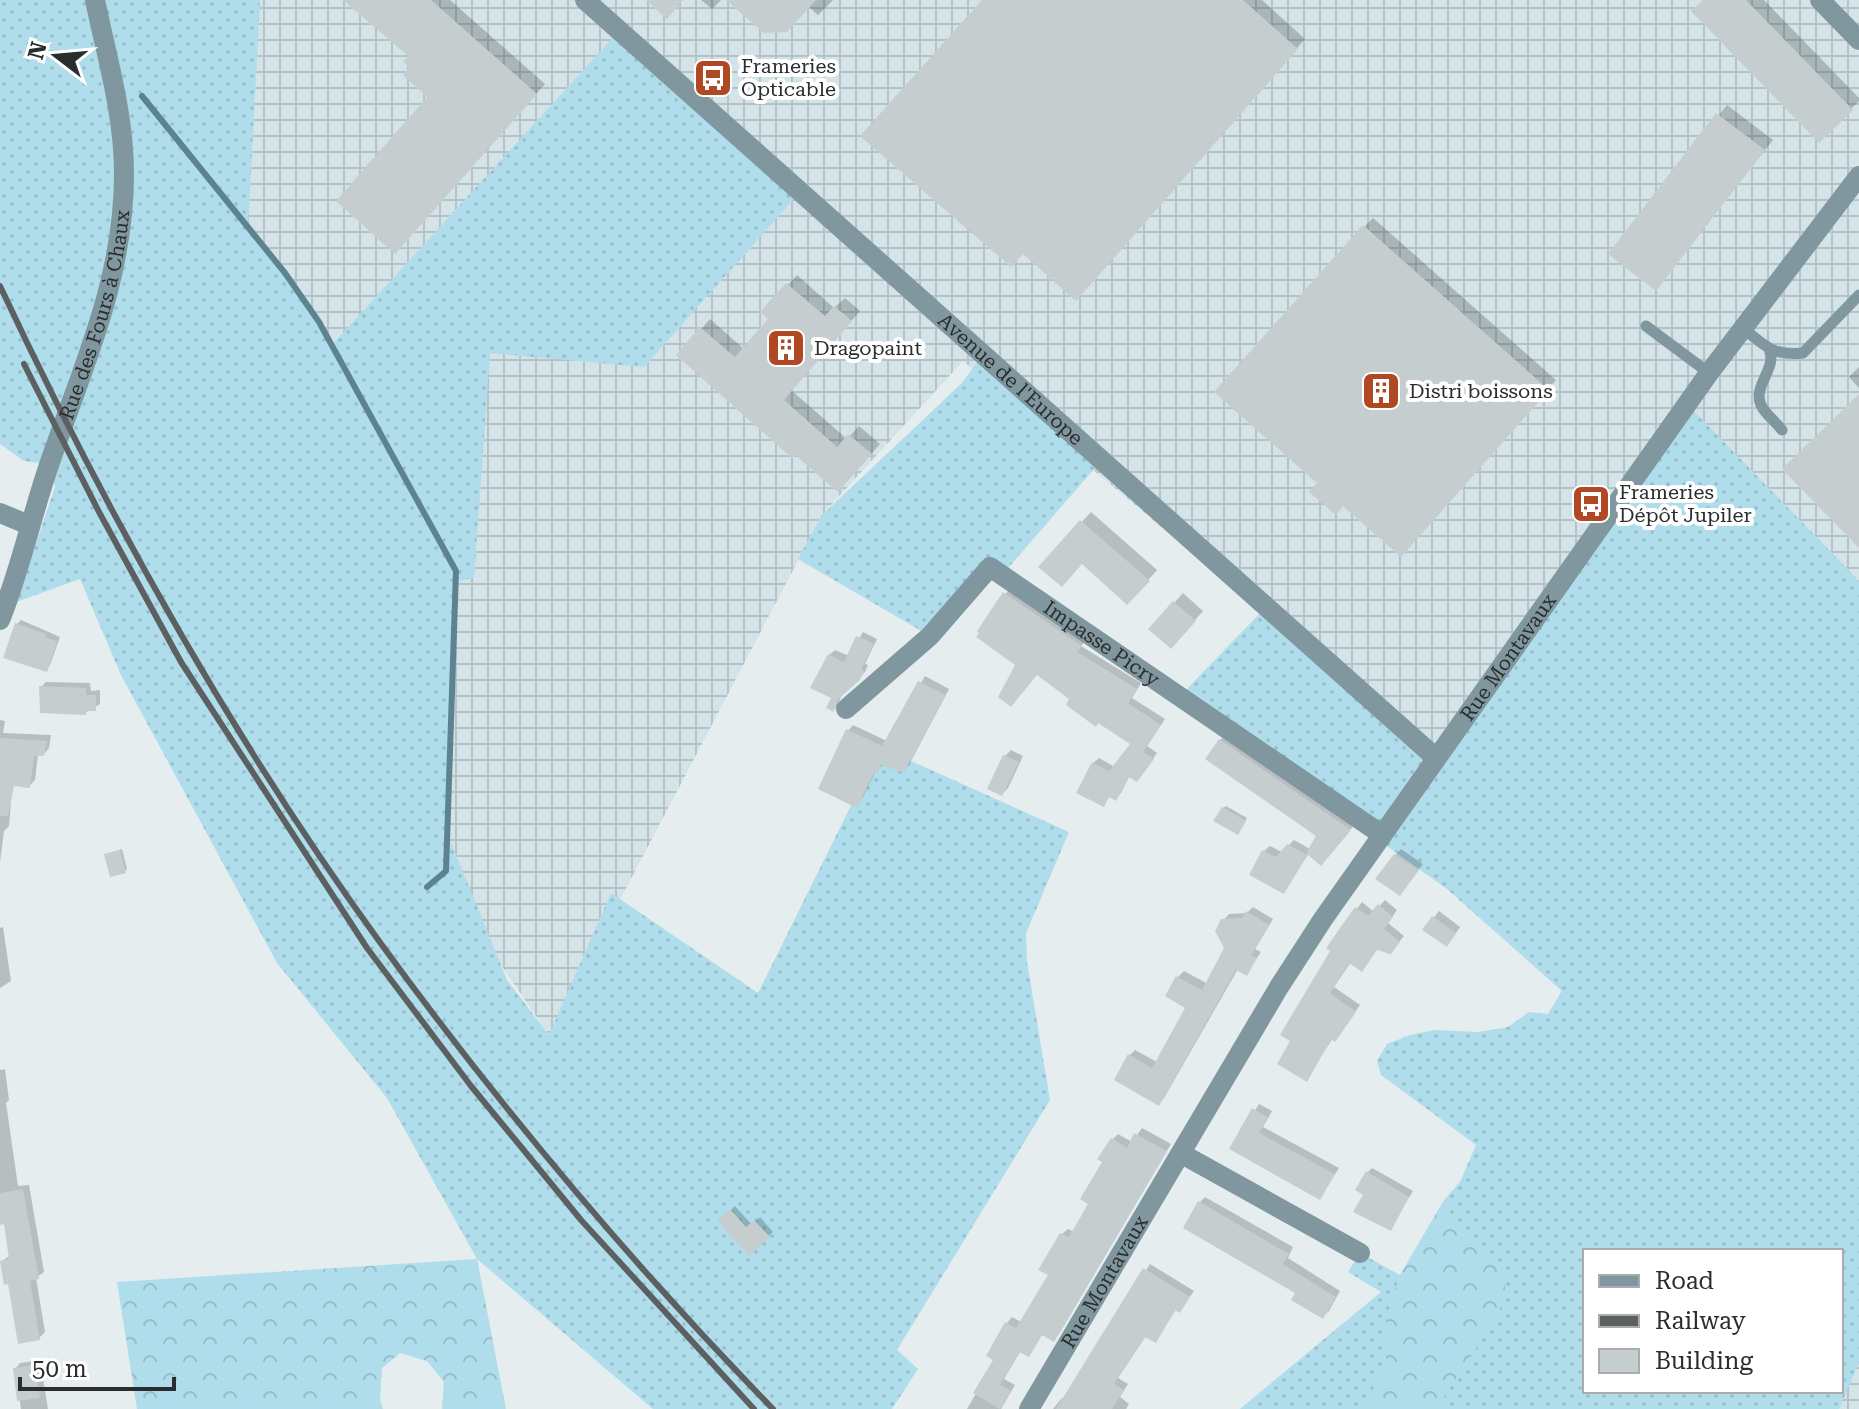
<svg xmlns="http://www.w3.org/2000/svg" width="1859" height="1409" font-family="'Roboto Serif',serif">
	<defs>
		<pattern id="industrial-grid" width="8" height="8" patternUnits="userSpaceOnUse" patternTransform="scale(2)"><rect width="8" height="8" fill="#d3e3e8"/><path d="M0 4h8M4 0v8" fill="none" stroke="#b5c3c7"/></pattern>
		<pattern id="grass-dots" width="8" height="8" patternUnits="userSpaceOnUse" patternTransform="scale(2)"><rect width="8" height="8" fill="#afddeb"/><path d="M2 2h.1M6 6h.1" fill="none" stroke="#97beca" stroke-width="1.8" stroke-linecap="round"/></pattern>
		<pattern id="forest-crowns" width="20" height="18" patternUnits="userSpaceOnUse" patternTransform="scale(2)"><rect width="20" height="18" fill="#afddeb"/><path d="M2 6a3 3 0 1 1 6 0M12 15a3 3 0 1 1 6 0" fill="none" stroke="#97beca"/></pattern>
	</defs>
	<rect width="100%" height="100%" fill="#e6edef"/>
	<path fill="url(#industrial-grid)" fill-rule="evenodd" d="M0,0H1859V1409H1358L1400,1275L1566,1038L1548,1014L1562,991L1384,830L1436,757L963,361L822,515L549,1035L499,962ZM1585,1251H1841V1391H1585Z"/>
	<path fill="url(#grass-dots)" fill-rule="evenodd" d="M0,0H260L248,227L285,273L332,345L619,31L800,192L644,367L490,353L474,578L456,581L448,835L507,980L549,1035L611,893L758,993L880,747L1069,832L1026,933L1027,962L1050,1100L897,1350L918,1369L892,1409H653L477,1259L387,1098L277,963L121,675L80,579L16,602L55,487L49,464L24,461L0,444Z
		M982,355L1101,461L1002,575L990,568L930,636L798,559L822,515L962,383Z
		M1687,404L1859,581V1363L1839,1409H1436L1455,1378L1507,1274L1456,1226L1444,1200L1460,1182L1476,1145L1381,1075L1377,1061L1387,1044L1410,1035L1435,1030L1478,1032L1508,1027L1529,1012L1548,1014L1562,991L1447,889L1179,697L1265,608L1436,757ZM1585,1251H1841V1391H1585Z
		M1360,1253L1400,1275L1386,1319V1363L1363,1409H1240L1381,1292L1348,1272Z"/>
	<path fill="url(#forest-crowns)" d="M1444,1200L1456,1226L1507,1273L1503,1303L1489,1329L1436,1409H1363L1386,1363V1319L1400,1275Z
		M477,1259L506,1409H442L444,1382L427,1361L400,1353L382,1368L380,1399L383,1409H137L117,1282Z"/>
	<path fill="#0003" d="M346,0H450L545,84L404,242L430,97L412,67L410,56Z
		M701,0H721L712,9Z
		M729,0H833L818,15L808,6Z
		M985,0H1262L1305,39L1085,289Z
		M1705,0H1764L1859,98V101L1819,141Z
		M1727,105L1773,140L1656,288L1610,253Z
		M1373,218L1556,380L1410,545L1320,483L1364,227Z
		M797,275L834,308L845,298L860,311L791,390L847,439L859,426L880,444L847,481L679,355L710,319L744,349L771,319L763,312Z
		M1859,367V388L1849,377Z
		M1091,512L1157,570L1136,594L1083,562L1041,566Z
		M1010,588L1086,640L1081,646L1141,683L1132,698L1165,719L1147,746L1157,753L1142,774L1130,775L1121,793L1115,798L1111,795L1103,805L1093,763L1099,758L1115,767L1133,744L1038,673L1018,665L979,631Z
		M1183,593L1203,611L1180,637L1151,629Z
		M21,620L60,637L50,665L46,670L17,624Z
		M863,632L877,639L865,664L868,665L865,672L842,693L838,705L833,710L829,655L835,650L849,656Z
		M925,676L949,689L909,765L904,770L883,765L876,770L863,797L858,803L848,731L853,725L887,741Z
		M46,682L90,683L91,691L100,690V704L85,713L41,687Z
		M0,720L5,721L3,733L51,735L49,748L44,754H38L35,780L29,786L16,784L12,788L9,826L4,831L0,862Z
		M1226,735L1355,824L1327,858L1309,853L1284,892L1264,851L1270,846L1282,852L1294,840L1310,849L1319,836L1220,740Z
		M1011,750L1023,756L1008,788L1002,794L1005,756Z
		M1226,806L1247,818L1240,830L1223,808Z
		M122,849L127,869L125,871L106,854Z
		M1401,849L1423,864L1405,887L1395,855Z
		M1385,900L1397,910L1388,923L1404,936L1389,954L1378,948L1351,962L1334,987L1360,1005L1340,1034L1333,1038L1306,1079L1333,950L1329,947L1362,902L1374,912Z
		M1253,907L1273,919L1255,949L1261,952L1246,974L1238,969L1164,1098L1158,1103L1129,1056L1135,1050L1157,1062L1188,1007L1168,995L1178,977L1184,971L1208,984L1226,948L1223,921L1229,914L1247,913Z
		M1439,911L1460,927L1452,939L1425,929Z
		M3,927L11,981L0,988V928Z
		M5,1069L9,1100L6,1103L18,1186L29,1185L44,1272L36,1278L45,1332L39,1338L9,1282L2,1261L11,1255L6,1222L0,1223V1070Z
		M1259,1104L1272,1111L1263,1127L1339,1168L1320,1198L1232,1148Z
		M1142,1128L1171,1144L1059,1334L1053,1339L1043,1333L1029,1355L1021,1350L1004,1379L1015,1385L1001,1409H967L996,1359L989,1355L1007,1323L1012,1317L1021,1322L1051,1275L1062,1234L1068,1229L1074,1232L1091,1203L1113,1139L1118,1134L1132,1142Z
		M1372,1168L1413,1191L1390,1228L1367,1173Z
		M1205,1197L1293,1247L1288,1258L1340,1291L1329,1311L1323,1316L1200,1202Z
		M735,1206L752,1225L760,1217L773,1232L749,1253L720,1220Z
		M1150,1264L1194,1291L1180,1310L1177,1308L1156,1340L1146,1336L1118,1378L1128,1384L1120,1397L1129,1404L1126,1409H1053L1062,1398L1064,1400Z
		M40,1360L48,1409H21L15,1369L20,1363Z"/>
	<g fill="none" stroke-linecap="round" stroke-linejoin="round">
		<path stroke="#5c838f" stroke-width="6" d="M142,96L285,273L319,322L456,571L446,871L427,887"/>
	</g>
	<path fill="#c6cdcf" d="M343,0H431L537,94L395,254L336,201L427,97L403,75L409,67L403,61L408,56Z
		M646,0H683L667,19Z
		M726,0H816L787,32L764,33Z
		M982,0H1243L1298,49L1076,301L1023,254L1011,267L860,136Z
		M1703,0H1746L1853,110L1819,143L1691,11Z
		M1716,113L1765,150L1656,291L1608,254Z
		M1363,225L1549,390L1401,557L1343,506L1336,515L1309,492L1317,483L1214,392Z
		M786,283L825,316L834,306L852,321L784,400L837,447L848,434L872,454L838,492L795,455L792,458L676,355L700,327L735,357L768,319L760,312Z
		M1859,394V548L1782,469Z
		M1080,520L1150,581L1127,605L1082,564L1062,587L1038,567Z
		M1003,592L1082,646L1077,652L1137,689L1128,703L1161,725L1143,752L1154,759L1137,782L1129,777L1116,801L1109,797L1104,807L1076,793L1092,762L1109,771L1130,744L1098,723L1096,727L1066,705L1069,699L1037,675L1011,707L998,697L1015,665L976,637L979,633L977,631Z
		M1173,601L1196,621L1171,649L1148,629Z
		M15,623L46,634L45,637L57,641L47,672L3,658Z
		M856,636L874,644L861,670L864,671L860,680L837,700L834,712L826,708L831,698L810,688L828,654L844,662Z
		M918,681L946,695L904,773L881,765L878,773L875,771L857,808L818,789L846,729L882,746Z
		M39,686L86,688V695H96V711H86V715L40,713Z
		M0,738L47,741L44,756H34L30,788L14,786L8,816H0Z
		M1219,739L1351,830L1321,866L1306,853L1316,836L1205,759Z
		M1003,755L1019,762L1002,796L987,789Z
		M1222,807L1246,821L1238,835L1213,821Z
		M1287,844L1307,855L1284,894L1249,875L1262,850L1276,857Z
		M120,850L126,873L110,877L104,854Z
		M1394,854L1419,870L1400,896L1375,879Z
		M1378,904L1393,917L1384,929L1400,942L1391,954L1377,950L1362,972L1349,963L1330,993L1356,1012L1335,1042L1331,1039L1307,1082L1277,1064L1290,1041L1280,1035L1330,951L1326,948L1355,907L1368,916Z
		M1246,911L1269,925L1251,955L1257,958L1247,976L1236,970L1159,1106L1114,1080L1128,1054L1152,1068L1185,1008L1165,996L1176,976L1202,990L1224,948L1215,931L1221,919L1242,918Z
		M1432,916L1456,933L1447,947L1422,930Z
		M1252,1108L1268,1117L1259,1133L1335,1174L1320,1200L1229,1149Z
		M1134,1133L1167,1151L1054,1342L1042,1335L1029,1357L1019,1352L1000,1385L1011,1391L1000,1409L973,1393L993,1360L986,1356L1005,1322L1016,1328L1048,1275L1038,1270L1060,1233L1069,1237L1088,1204L1080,1199L1102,1162L1097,1159L1111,1138L1127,1148Z
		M1366,1171L1409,1197L1391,1231L1353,1212L1363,1195L1355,1190Z
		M23,1189L39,1279L30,1281L40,1340L18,1344L8,1284L4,1285L0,1261L9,1259L4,1224L0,1225V1193Z
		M1198,1201L1289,1254L1283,1264L1336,1297L1323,1319L1291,1300L1295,1293L1183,1228Z
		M730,1209L746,1227L754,1220L770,1237L749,1256L717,1220Z
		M1143,1268L1190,1297L1180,1313L1175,1310L1156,1343L1145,1337L1114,1384L1124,1390L1112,1409H1056Z
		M35,1365L40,1398L17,1401L13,1368Z"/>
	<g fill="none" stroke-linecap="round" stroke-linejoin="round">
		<path stroke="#81979f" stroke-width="11" d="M1646,326L1709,373
			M1743,328C1765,346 1773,356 1803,353L1859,295
			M1769,349C1778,368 1752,386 1761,405C1765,414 1776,422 1782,430"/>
		<g stroke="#81979f" stroke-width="20">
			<path id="s1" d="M585,0L1436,758"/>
			<path d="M1820,0L1859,40"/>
			<path d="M0,513L29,525"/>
			<path id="s2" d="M0,620C20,571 31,518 48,468C81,370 124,282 124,174C124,114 107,58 95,0"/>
			<path id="s3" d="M846,709L930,636L990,567L1381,834"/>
			<path d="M1182,1154L1360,1253"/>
			<path id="s4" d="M1029,1409L1279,987L1323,919L1709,373L1859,176"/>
		</g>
		<path stroke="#5c6061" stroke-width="6" d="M0,286C107,514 231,737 379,941C499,1106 631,1263 773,1409
			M24,364L99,512L181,662L367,948L471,1086L581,1220L754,1409"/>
	</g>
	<defs>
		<g id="bus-square" transform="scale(2)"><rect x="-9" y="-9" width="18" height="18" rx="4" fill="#b04923" stroke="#fff"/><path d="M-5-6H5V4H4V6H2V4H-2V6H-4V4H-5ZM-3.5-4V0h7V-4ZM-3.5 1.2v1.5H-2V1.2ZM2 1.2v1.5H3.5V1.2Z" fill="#fff"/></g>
		<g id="building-square" transform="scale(2)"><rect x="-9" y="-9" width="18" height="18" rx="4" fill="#b04923" stroke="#fff"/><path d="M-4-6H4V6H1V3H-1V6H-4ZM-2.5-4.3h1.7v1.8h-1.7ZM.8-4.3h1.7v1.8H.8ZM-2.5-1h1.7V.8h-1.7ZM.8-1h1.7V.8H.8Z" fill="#fff"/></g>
	</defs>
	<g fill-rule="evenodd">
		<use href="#bus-square" x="713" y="78"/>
		<use href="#building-square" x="786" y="348"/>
		<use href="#building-square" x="1381" y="391"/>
		<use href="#bus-square" x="1591" y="504"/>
	</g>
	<g text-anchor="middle" stroke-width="8" stroke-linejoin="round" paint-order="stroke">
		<g font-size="20" fill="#2a2d2e" stroke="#fff" text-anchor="start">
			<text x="741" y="73">Frameries<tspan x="741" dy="23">Opticable</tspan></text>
			<text x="814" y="355">Dragopaint</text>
			<text x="1409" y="398">Distri boissons</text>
			<text x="1619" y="499">Frameries<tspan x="1619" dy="23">Dépôt Jupiler</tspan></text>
		</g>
		<g font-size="20" fill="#2a2d2e" stroke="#fff">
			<text dy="7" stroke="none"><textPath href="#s2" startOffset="320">Rue des Fours à Chaux</textPath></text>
			<text dy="7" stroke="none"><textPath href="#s1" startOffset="570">Avenue de l'Europe</textPath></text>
			<text dy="7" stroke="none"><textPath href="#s3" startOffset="338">Impasse Picry</textPath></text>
			<text dy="7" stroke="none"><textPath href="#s4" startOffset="892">Rue Montavaux</textPath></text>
			<text dy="7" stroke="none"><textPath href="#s4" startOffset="148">Rue Montavaux</textPath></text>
		</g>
	</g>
	<rect x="1583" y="1249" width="260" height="144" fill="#ffffff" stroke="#aaabab" stroke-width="2"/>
	<rect x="1599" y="1275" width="40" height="12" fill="#81979f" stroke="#aaabab" stroke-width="2"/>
	<text x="1655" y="1289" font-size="24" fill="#2a2d2e">Road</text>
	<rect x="1599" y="1315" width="40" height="12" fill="#5c6061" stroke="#aaabab" stroke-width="2"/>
	<text x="1655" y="1329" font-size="24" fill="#2a2d2e">Railway</text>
	<rect x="1599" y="1349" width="40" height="24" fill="#c6cdcf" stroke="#aaabab" stroke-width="2"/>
	<text x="1655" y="1369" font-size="24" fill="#2a2d2e">Building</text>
	<g transform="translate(56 56) rotate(286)" stroke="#ffffff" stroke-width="6" paint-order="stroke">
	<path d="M0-6L14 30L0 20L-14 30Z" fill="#2a2d2e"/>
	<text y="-12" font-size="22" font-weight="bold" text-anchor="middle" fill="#2a2d2e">N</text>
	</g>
	<path d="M20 1377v12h154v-12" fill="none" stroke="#2a2d2e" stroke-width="4"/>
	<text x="32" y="1377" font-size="24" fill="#2a2d2e" stroke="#ffffff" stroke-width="6" paint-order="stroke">50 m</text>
</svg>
